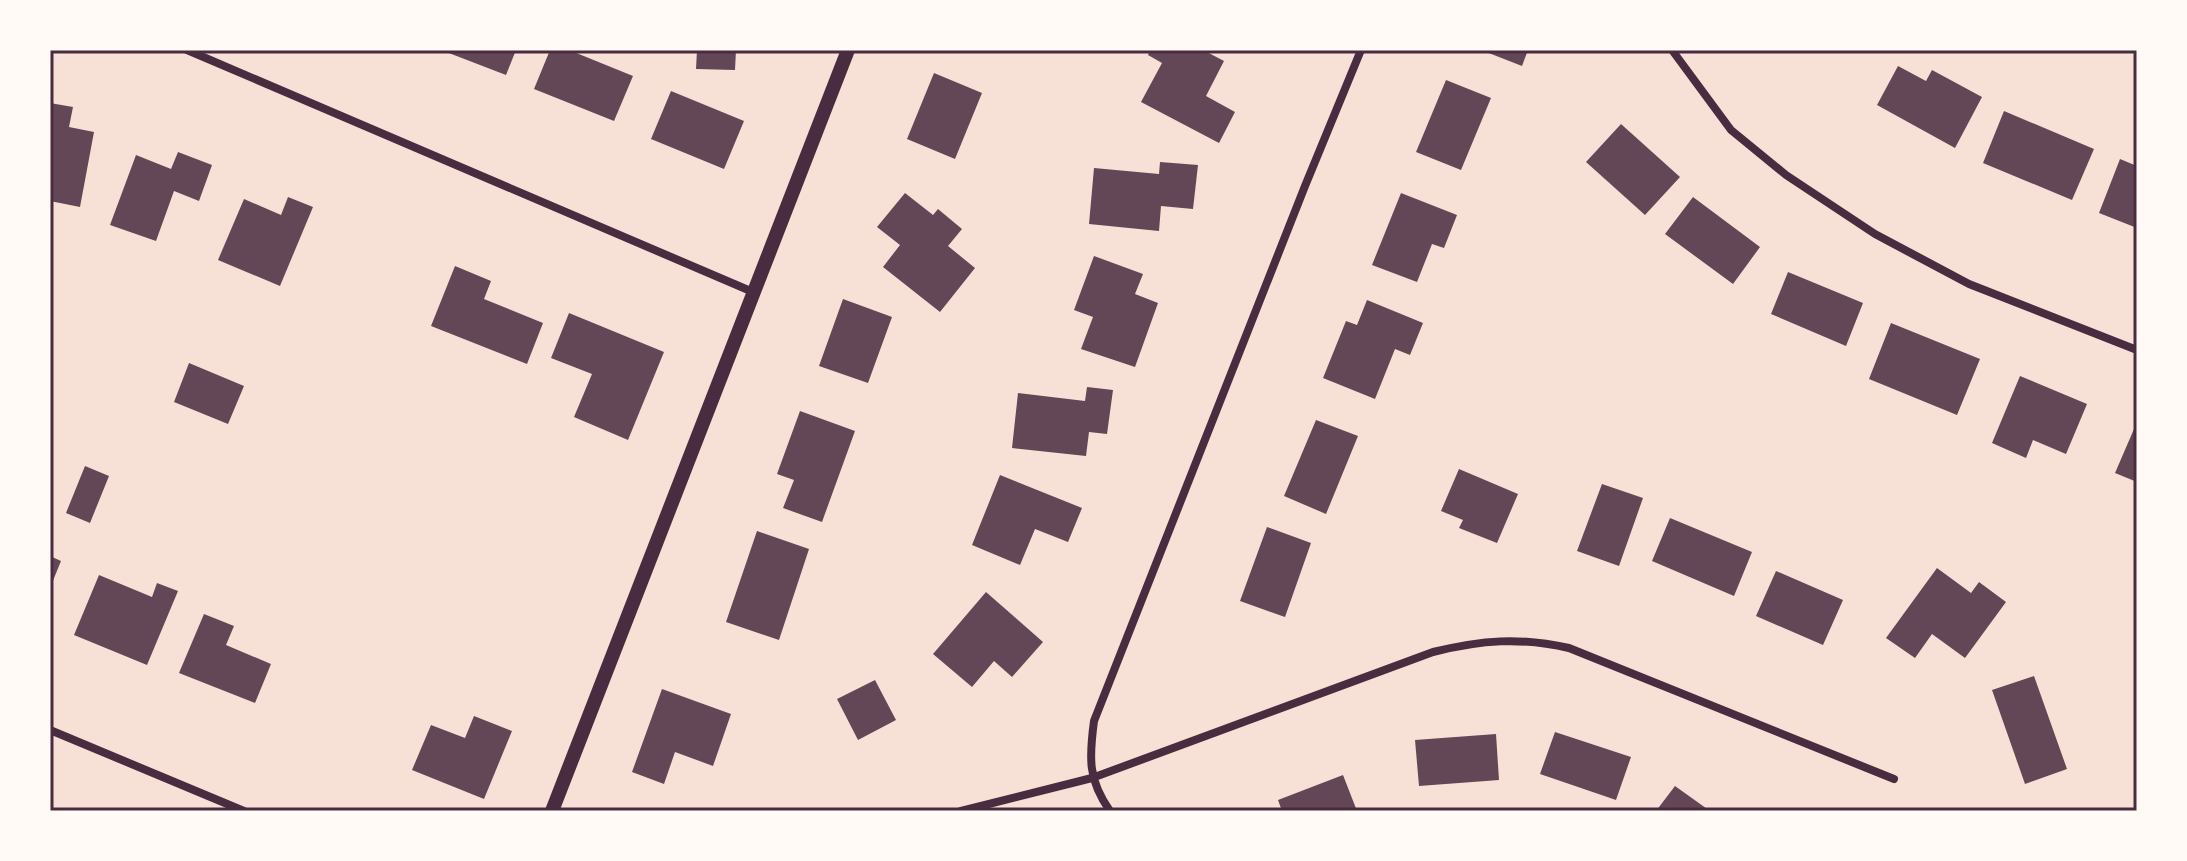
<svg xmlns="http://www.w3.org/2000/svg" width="2187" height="861" font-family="'Work Sans',sans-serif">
	<rect width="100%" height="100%" fill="#f7e1d7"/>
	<path fill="#644757" d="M441,50H516L506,75Z
		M550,50H569L633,76L614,121L534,89Z
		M697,50H736L735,70L696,69Z
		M1150,50H1203L1224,61L1206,96L1235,112L1219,143L1141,102L1162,63L1148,55Z
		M1481,50H1528L1522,66Z
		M1898,66L1926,81L1932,70L1982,97L1955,148L1877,105Z
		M934,73L982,93L955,159L907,139Z
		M1446,80L1491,98L1461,170L1416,152Z
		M671,91L744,121L724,169L651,139Z
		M50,103L73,107L69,127L94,132L80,207L50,201Z
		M2004,111L2094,149L2072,200L1983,163Z
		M1621,124L1680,177L1645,215L1586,162Z
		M178,152L212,165L199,201L174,191L156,241L110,225L136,155L171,169Z
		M2120,159L2137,166V228L2099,213Z
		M1160,162L1198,165L1193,209L1161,206L1159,231L1089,224L1094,168L1159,174Z
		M905,193L933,215L938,209L962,229L948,246L975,268L940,312L883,267L900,245L877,227Z
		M1401,193L1457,215L1444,248L1432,244L1417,282L1372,265Z
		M288,197L313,207L280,286L218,260L244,199L281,215Z
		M1693,197L1760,247L1733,284L1665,234Z
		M1094,256L1143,274L1135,294L1158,303L1135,367L1081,349L1093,317L1074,310Z
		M455,266L491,281L484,299L543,323L527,364L431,326Z
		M1788,272L1863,303L1846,346L1771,314Z
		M843,299L892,317L868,383L819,366Z
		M1367,300L1423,323L1410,355L1395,349L1375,399L1323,378L1346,321L1357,325Z
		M569,313L664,352L628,440L574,417L592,374L551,358Z
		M1891,323L1980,359L1957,415L1869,379Z
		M189,363L244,386L228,424L174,402Z
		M2020,376L2087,404L2066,454L2033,440L2026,458L1992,443Z
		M1087,387L1113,390L1107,434L1089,432L1086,456L1012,448L1018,393L1085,401Z
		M800,411L855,431L822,522L783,508L794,480L777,474Z
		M1316,420L1358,436L1326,514L1284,496Z
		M2137,422V482L2115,473Z
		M85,466L109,476L90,523L66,513Z
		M1459,469L1518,494L1497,543L1459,528L1463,520L1441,511Z
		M1000,475L1082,508L1068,542L1035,529L1020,565L972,545Z
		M1602,484L1643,498L1619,566L1577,551Z
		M1670,518L1752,552L1734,596L1652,561Z
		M1267,527L1311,543L1285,617L1240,601Z
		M757,531L809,549L779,640L726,622Z
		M50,556L61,561L50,588Z
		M1937,568L1971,593L1979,582L2006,602L1965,658L1932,634L1915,658L1886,638Z
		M1776,571L1843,600L1823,645L1756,616Z
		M99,575L152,597L157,583L178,591L147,665L74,635Z
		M986,592L1043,642L1012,677L994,661L972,687L933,654Z
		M204,614L234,626L226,645L271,664L255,703L179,673Z
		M2034,676L2067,769L2025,784L1992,690Z
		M875,680L896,720L858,740L837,699Z
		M662,689L731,714L713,766L675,752L664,784L632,772Z
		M474,716L512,731L484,799L412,770L431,725L465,738Z
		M1555,732L1631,757L1616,800L1540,774Z
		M1496,734L1499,780L1419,786L1415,740Z
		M1343,775L1357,811H1282L1278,800Z
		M1675,786L1710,811H1656Z"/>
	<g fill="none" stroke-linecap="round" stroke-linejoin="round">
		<path stroke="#4a2c40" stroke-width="8" d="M187,50L753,292
			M1672,50L1731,130L1786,175L1875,234L1969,284L2137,350
			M50,730L244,811
			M961,811L1092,778L1433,652C1482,640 1519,637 1569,648L1894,779
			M1110,811C1088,780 1089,758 1094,721L1305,186L1361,50"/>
		<path stroke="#4a2c40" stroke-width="14" d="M552,811L848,50"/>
	</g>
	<rect width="2187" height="861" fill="none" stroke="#fffaf5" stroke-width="104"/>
	<rect x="52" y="52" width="2083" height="757" fill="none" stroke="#4a2c40" stroke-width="3"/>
</svg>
